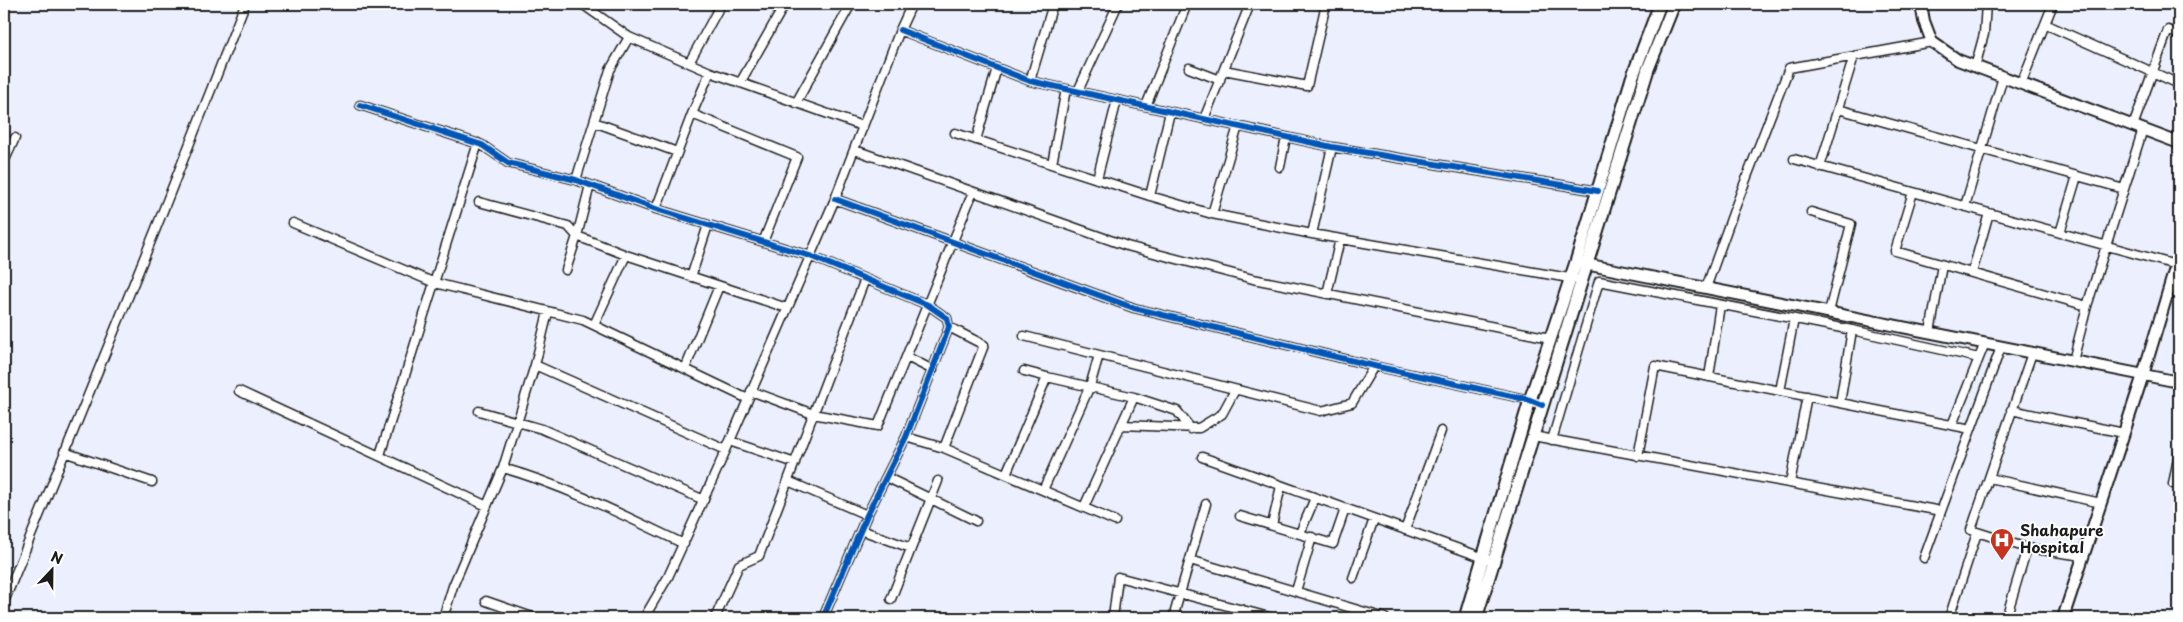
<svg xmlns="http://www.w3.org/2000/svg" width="2183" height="622" font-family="'Playpen Sans',sans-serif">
	<rect width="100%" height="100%" fill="#ecf0fe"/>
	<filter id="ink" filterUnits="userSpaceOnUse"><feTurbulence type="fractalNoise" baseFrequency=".02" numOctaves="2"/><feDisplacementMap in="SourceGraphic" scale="10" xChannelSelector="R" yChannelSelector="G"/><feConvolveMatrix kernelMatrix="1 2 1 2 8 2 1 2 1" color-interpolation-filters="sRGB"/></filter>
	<g filter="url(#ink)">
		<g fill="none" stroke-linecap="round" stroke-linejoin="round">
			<g stroke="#1c1c1c" stroke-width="11">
				<path id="minor" d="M582,4L629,37
					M2045,24L2179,84
					M900,30L1030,81L1332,147L1598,191
					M689,63L721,4
					M1975,67L1984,34L1986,4
					M1189,68L1220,80
					M1224,70L1307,86L1326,4
					M1030,81L1053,4
					M740,83L785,4
					M2021,84L2053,4
					M1078,91L1118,4
					M796,103L851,4
					M360,105L482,145L508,163L576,180L656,209L810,256L928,305L947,318L949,327L906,437L867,515L823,618
					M1146,106L1187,4
					M1838,109L2124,189
					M692,114L797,157L763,242
					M1204,119L1250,4
					M594,122L677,152
					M2133,126L2168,30L2179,35
					M955,133L1150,196L1212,214L1312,234L1575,279
					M976,140L997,68
					M855,150L1127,246L1253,279L1550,338
					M1794,159L2176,265
					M4,162L15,138
					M1052,164L1066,89
					M1280,167L1286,137
					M1820,167L1854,56
					M1097,179L1117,100
					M576,180L610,70L629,37L710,72L862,126
					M1913,192L1895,251L2087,306
					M1150,196L1170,112
					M835,199L1134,308L1374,366L1530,400L1542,405
					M479,202L568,226L577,236L626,255L787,308
					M1965,206L2003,77
					M656,209L692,114L710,72
					M1811,212L1851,224L1829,312
					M1212,214L1238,126
					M293,223L435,283L583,320L748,399
					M2060,233L2077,176
					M1312,234L1332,147
					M566,270L577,236L590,185
					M1972,273L1989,213
					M691,277L708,225
					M1706,288L1733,213L1789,68L1932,42
					M1327,294L1340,239
					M594,325L626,255
					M1930,332L1942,265
					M1024,336L1321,411L1352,403L1374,366
					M2032,353L1971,530L2027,548L2083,556
					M907,357L933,370
					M2073,361L2087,306L2143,129
					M535,365L726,450
					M685,369L719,286
					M1024,371L1047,377
					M1709,377L1720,305
					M239,391L487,506
					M751,391L813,414L878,426L973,192
					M1780,391L1794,319
					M1134,397L1177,411L1191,429
					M1840,403L1852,330
					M2011,410L2124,433
					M479,411L542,429L704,500
					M1121,425L1199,428L1222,414L1235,390
					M1952,425L1985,343
					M1533,436L1941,511
					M906,437L944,448L1115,521
					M1552,440L1599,281L1852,330L1979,358
					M730,441L795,463
					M944,448L984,345L949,327
					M64,452L152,482
					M380,455L478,143
					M1638,456L1655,366L1971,429
					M1202,457L1487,559
					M503,468C566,486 625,516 684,544
					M1006,474L1047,377L1134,397L1084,507
					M886,477L976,521
					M1989,478L2101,503
					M788,481L867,515
					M1790,483L1807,396
					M2173,484L2179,453
					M1043,490L1090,386L1099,355
					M1240,516L1333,544L1345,509
					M1272,525L1281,486
					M861,530L911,548
					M1405,530L1441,431
					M1300,533L1315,498
					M1924,558L2001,347
					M1190,560L1385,618
					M1353,578L1374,519
					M1296,591L1312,537
					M891,599L938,481
					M486,601L535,618
					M4,602L155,231L245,4
					M443,618L453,586L503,468L535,365L548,312
					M644,618L668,577L726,450L835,199L900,30L912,4
					M715,618L739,565L759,556L865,279
					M1113,618L1118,577L1273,618
					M1173,618L1206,504
					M1239,618L1241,609
					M1949,618L1977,533
					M2006,618L2027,548"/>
			</g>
			<g stroke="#1c1c1c" stroke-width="14">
				<path id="tertiary" d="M1921,4L1924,21L1932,42L1958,60L2179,143
					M1580,263L2179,382
					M2063,618L2143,375L2179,255"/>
			</g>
			<g stroke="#1c1c1c" stroke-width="15">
				<path id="secondary" d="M1465,618L1530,400L1576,262L1632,78L1660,4
					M1476,618L1648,69L1674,4"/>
			</g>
			<use href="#minor" stroke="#fff" stroke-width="8"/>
			<use href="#tertiary" stroke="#fff" stroke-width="10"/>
			<use href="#secondary" stroke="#fff" stroke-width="11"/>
			<g stroke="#fff" stroke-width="9">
				<path id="cycleway" d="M900,30L1030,81L1332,147L1598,191
					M360,105L482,145L508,163L576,180L656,209L810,256L928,305L947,318L949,327L906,437L867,515L823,618
					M835,199L1134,308L1374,366L1530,400L1542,405"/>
			</g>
			<use href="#cycleway" stroke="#0057b8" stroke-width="6"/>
		</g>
	</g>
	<defs>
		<g id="hospital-pin" transform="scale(1.25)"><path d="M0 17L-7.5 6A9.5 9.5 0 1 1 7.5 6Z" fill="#c8321e" stroke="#fff"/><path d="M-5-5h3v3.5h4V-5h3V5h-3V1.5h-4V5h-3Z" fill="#fff"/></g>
	</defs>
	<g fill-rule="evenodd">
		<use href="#hospital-pin" x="2002" y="540"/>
	</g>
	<g text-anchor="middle" stroke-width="4" stroke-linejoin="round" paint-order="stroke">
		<g font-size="15" font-weight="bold" fill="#1c1c1c" stroke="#fff" text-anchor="start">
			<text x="2020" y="536">Shahapure<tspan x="2020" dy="17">Hospital</tspan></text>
		</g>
	</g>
	<rect width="2183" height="622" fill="none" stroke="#fff" stroke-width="20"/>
	<rect x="10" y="10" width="2163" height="602" fill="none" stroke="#1c1c1c" stroke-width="2" filter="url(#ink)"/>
	<g transform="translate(52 570) rotate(22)" stroke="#ffffff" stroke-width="4" paint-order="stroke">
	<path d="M0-4L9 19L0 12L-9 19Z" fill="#1c1c1c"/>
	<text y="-8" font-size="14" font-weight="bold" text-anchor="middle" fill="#1c1c1c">N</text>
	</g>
</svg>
